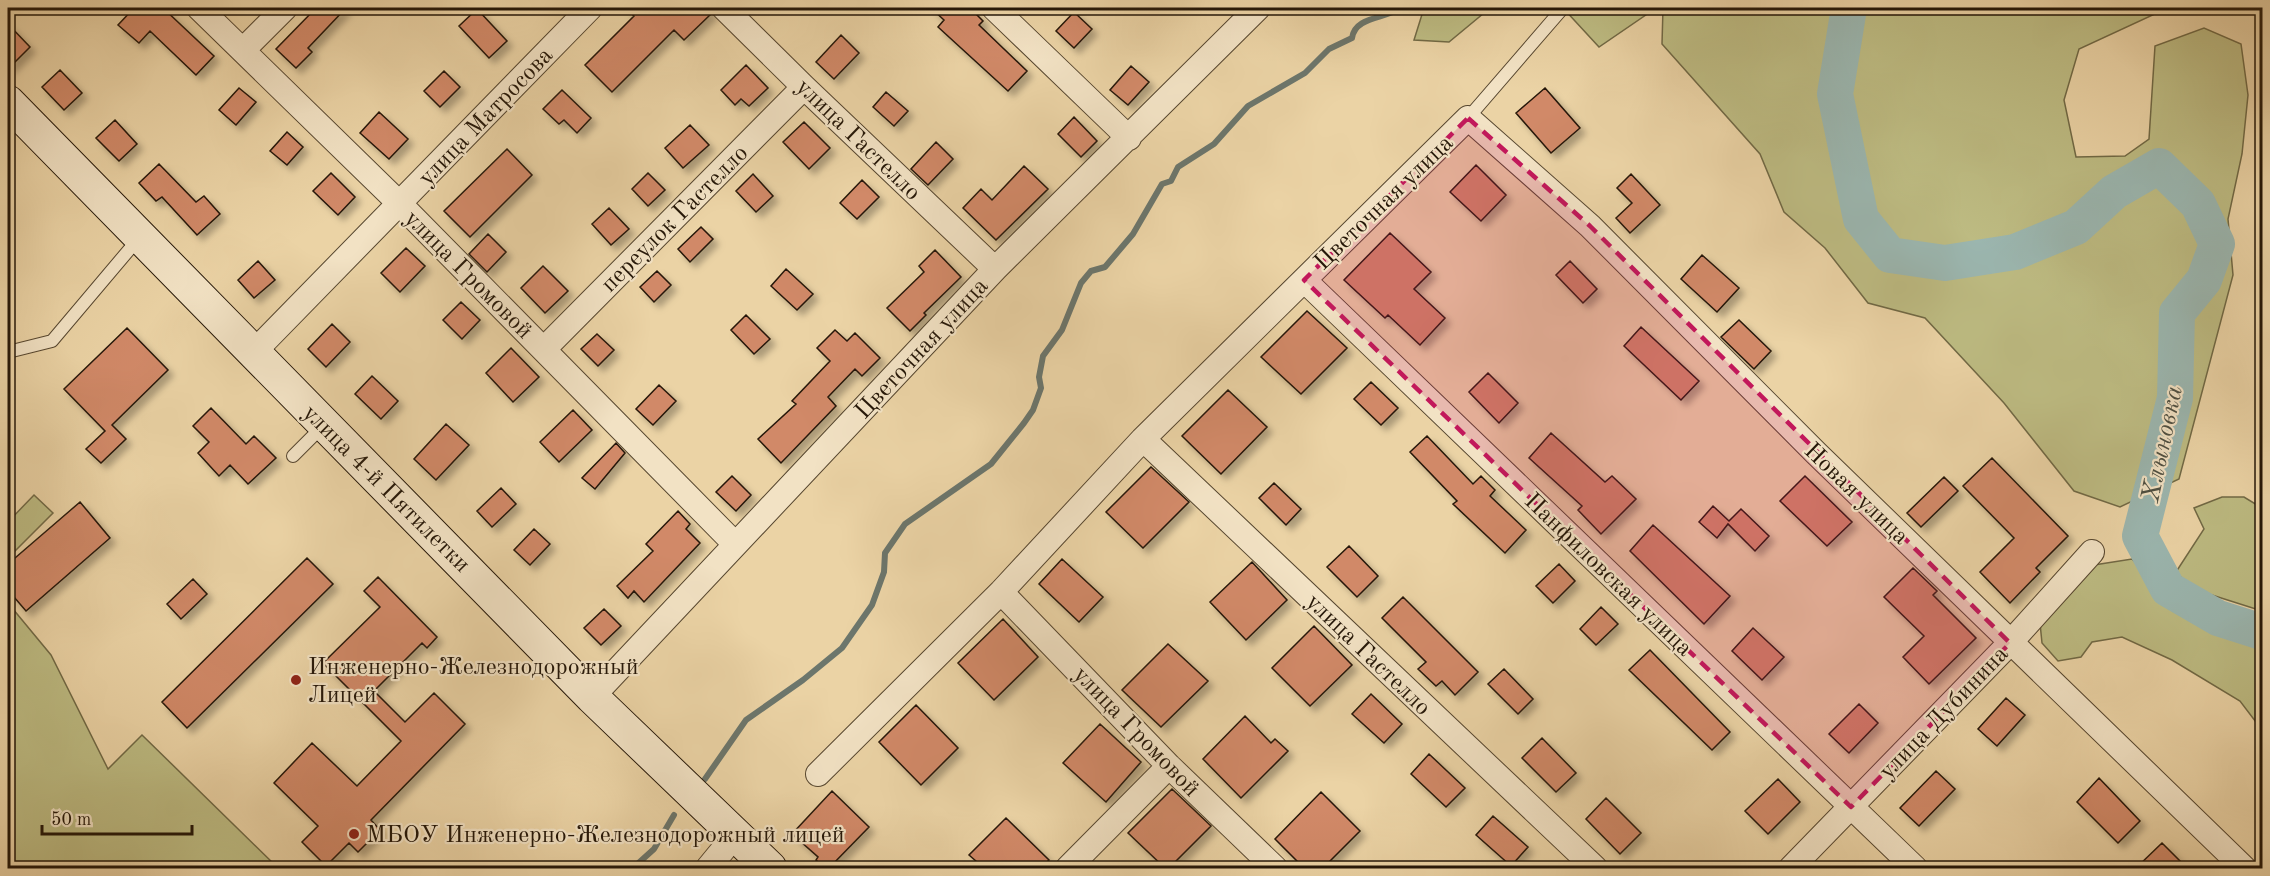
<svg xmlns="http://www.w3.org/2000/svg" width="2270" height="876" font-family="'Old Standard TT',serif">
	<defs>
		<filter id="shadow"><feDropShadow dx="5.5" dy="5.5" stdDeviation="3" flood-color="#0004"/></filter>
	</defs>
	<rect width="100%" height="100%" fill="#ebd3a5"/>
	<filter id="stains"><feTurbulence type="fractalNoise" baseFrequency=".00333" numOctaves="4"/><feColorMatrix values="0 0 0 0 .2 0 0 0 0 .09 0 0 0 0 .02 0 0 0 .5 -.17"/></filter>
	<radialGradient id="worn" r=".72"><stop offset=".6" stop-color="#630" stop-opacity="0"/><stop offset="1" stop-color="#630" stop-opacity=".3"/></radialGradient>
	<path fill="#bdbb82" stroke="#716945" stroke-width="1.5" d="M1424,8H1490L1449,42L1414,40Z
		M1563,8H1656L1599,47Z
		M1663,8H2158L2157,13L2079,49L2064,100L2076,157L2125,156L2149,139L2155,46L2204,28L2241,44L2248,95L2242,154L2228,219L2233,275L2179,479L2120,507L2074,491L2004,403L1925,318L1868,303L1825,248L1784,212L1760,154L1662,44Z
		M34,495L53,513L9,557L8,522Z
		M2222,497H2244L2262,508V611L2193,589L2176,572L2204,529L2194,508Z
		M2132,559L2150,578L2197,615L2262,642V730L2240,701L2172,660L2122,637L2092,642L2081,657L2058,661L2042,643L2040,623L2094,565Z
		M8,603L51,655L108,769L142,735L278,868H8Z"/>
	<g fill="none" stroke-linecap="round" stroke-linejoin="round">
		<path stroke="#6c766c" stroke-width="6" d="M705,779L746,720L803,680L842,648L872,605L884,572L885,553L905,524L991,464L1024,423L1033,410L1041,388L1039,377L1043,356L1062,330L1081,283L1091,271L1105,267L1133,234L1162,184L1171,181L1178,167L1214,144L1248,106L1305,73L1329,49L1352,38C1355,16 1386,19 1400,8
			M633,868L654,849L674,815"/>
		<path stroke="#9bb6af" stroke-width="36" d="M1849,8L1835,94L1861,219L1890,255L1945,263L2015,252L2076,227L2114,192L2159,166L2198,204L2217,244L2204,280L2177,313L2175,398L2140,536L2168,589L2218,618L2262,632"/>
	</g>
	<path fill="#d18967" stroke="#251708" stroke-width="1.5" filter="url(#shadow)" d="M134,8H163L214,56L196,75L150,31L139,43L118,25Z
		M316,8H346L308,48L312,52L296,68L276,49Z
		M625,8H710L711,14L684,40L674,30L612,92L585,65L634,16Z
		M931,8H970L983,21L979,25L1027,71L1008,91L938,27L944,20Z
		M477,9L507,41L489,58L459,26Z
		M1074,12L1092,29L1074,48L1056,31Z
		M8,24L30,47L8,69Z
		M841,35L859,53L834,79L816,62Z
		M746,65L768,88L749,106L741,99L735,105L721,90Z
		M1131,66L1149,82L1128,105L1110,90Z
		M60,70L82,93L64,110L42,87Z
		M444,71L460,87L440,107L424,91Z
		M239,88L256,102L236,125L219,110Z
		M1545,88L1580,128L1551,153L1516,113Z
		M562,90L591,118L577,133L564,120L559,124L543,109Z
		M886,92L908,111L894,126L873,107Z
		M379,112L408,139L389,159L360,133Z
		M1074,117L1097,141L1081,157L1058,134Z
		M115,120L137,144L119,161L96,138Z
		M804,122L830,148L809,169L783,142Z
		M690,125L709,145L683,168L665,148Z
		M287,132L303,147L287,165L270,151Z
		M936,142L953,159L928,185L911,169Z
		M507,149L532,175L470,237L444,211Z
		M159,164L196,202L204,196L220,214L197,235L162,197L156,201L139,183Z
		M1476,165L1506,195L1481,221L1450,192Z
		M1024,166L1048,189L996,240L963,208L981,189L992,200Z
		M331,173L355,197L338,215L313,191Z
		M648,173L665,190L648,206L632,189Z
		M753,174L773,196L756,212L736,191Z
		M1631,174L1660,205L1630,233L1616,218L1632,203L1617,188Z
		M862,180L879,197L857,219L840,203Z
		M609,208L629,229L611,245L592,224Z
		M701,227L713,239L690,262L678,249Z
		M1390,233L1431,272L1414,289L1445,318L1420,345L1388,315L1385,318L1344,280Z
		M488,234L506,252L487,272L469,254Z
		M406,248L425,266L400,292L381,273Z
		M935,250L961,277L924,313L926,315L910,331L887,308L924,272L919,266Z
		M1702,255L1739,288L1717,312L1681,279Z
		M258,261L275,280L254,298L238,280Z
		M1570,261L1597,289L1583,303L1556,275Z
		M543,266L568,291L545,313L521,288Z
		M786,269L813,294L797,310L771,286Z
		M657,271L671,285L654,302L640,287Z
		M461,302L480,320L462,339L443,320Z
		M1307,311L1347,348L1301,394L1261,357Z
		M746,315L770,339L754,354L731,330Z
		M1739,320L1771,351L1754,369L1721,337Z
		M332,324L350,342L326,367L308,349Z
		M1641,327L1699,381L1681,400L1624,346Z
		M127,328L168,370L112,425L126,439L101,463L86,449L105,431L64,389Z
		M835,330L847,341L855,333L880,358L862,376L855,369L828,397L836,406L781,463L758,439L796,404L792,401L830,361L817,348Z
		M597,334L614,350L598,366L581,349Z
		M511,348L539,377L513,402L486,373Z
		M1488,373L1518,403L1499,423L1469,392Z
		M372,376L398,401L381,419L355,394Z
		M1371,382L1398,408L1381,425L1354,399Z
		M659,385L676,401L653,425L636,409Z
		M1228,390L1267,427L1221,474L1182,436Z
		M211,408L246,444L254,436L276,458L248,484L230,465L219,476L198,453L209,442L193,426Z
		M573,410L592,430L559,462L540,442Z
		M446,424L469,445L436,480L414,459Z
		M1551,433L1605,482L1612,476L1636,499L1601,534L1578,510L1582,506L1529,458Z
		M1427,436L1473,484L1481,476L1495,490L1490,496L1526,530L1505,553L1453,504L1457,501L1410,452Z
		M616,443L625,453L595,489L582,478Z
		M1992,458L2068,536L2036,568L2040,572L2010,603L1980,572L2014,538L1963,486Z
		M1151,467L1189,502L1143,548L1106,512Z
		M732,476L751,495L736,511L716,492Z
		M1805,476L1852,522L1827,546L1780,501Z
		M1944,477L1958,491L1921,527L1907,513Z
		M1274,483L1301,509L1286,525L1259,498Z
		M501,488L516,504L492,527L477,511Z
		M80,502L110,538L26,611L8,590V564Z
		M1713,506L1729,521L1741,509L1769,536L1755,551L1728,524L1717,538L1699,522Z
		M678,511L690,524L686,529L700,543L644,602L634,591L628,598L617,586L653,551L646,544Z
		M1653,525L1730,596L1704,624L1630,551Z
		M534,529L550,544L530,565L514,550Z
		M1349,546L1378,576L1357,597L1327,567Z
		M307,558L333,584L187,728L162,702Z
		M1062,559L1103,597L1079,622L1039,584Z
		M1252,562L1287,600L1246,640L1210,602Z
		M1559,564L1575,581L1553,603L1536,586Z
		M1913,568L1937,591L1933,595L1976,638L1929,684L1903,657L1924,636L1884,597Z
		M378,577L437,637L427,648L422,643L374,691L405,722L434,693L465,724L371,820L380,830L358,852L349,843L326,866L302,842L318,826L274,783L312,743L357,786L401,741L323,663L380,607L364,591Z
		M193,579L207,594L181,619L167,604Z
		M1403,597L1478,672L1455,695L1442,681L1436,686L1418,669L1426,662L1382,618Z
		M1601,607L1618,624L1596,645L1580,629Z
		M604,609L621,626L601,645L584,628Z
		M1003,619L1038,657L994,700L958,663Z
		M1314,626L1352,665L1310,706L1272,668Z
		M1753,628L1784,657L1762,680L1732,651Z
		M1168,644L1208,681L1161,727L1122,690Z
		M1650,650L1730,732L1712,750L1629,670Z
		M1504,669L1533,699L1518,714L1488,684Z
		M1371,694L1402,724L1384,743L1352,714Z
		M2006,698L2025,715L1997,746L1978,729Z
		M1859,704L1878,723L1849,753L1829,734Z
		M916,705L958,748L921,785L879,742Z
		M1245,716L1271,743L1275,739L1288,751L1241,798L1203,759Z
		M1100,724L1141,762L1106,802L1063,763Z
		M1542,738L1576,773L1556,792L1522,758Z
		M1429,754L1465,788L1446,807L1411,774Z
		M1936,771L1955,789L1919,826L1900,808Z
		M2099,778L2140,821L2118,843L2077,802Z
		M1778,779L1800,802L1768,834L1745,811Z
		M1172,789L1211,826L1169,868H1165L1128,833Z
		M832,791L869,827L829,868H825L816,860L818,857L792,834Z
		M1321,792L1360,831L1323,868H1304L1275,839Z
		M1606,798L1641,833L1620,854L1586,819Z
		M1493,816L1528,847L1511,866L1476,835Z
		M1006,818L1049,860L1040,868H984L969,855Z
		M2162,843L2180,861L2172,868H2136Z"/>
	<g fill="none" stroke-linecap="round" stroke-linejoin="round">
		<g stroke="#56462f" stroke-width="14">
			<path id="lane" d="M1468,118L1563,8
				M8,352L52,341L139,238
				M293,456L324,425"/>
		</g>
		<g stroke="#56462f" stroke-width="26">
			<path id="street" d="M199,8L399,203L735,544
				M724,8L804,87L995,269
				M994,8L1129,138
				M243,50L285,8
				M1304,280L1915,868
				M544,349L804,87
				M253,353L590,8
				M1143,439L1595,868
				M1001,592L1169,766L1275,868
				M592,697L995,269L1258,8
				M818,774L1001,592L1143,439L1468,118L1590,226L1816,453L2244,868
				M708,868L736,834
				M1068,868L1169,766
				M1791,868L2010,643L2092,552"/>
		</g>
		<g stroke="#251708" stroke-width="35">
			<path id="secondary" d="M8,102L592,697L770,868"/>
		</g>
		<use href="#lane" stroke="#f2e2c4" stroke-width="12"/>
		<use href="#street" stroke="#f2e2c4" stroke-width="24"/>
		<use href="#secondary" stroke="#f2e2c4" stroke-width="33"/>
	</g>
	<path fill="#c2185b" fill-opacity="0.2" stroke="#c2185b" stroke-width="4.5" stroke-dasharray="12 8" stroke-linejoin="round" d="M1468,118L1590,226L2010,643L1851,807L1304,280Z"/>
	<g fill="#8f2418" stroke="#f2e2c4" stroke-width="2">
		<circle cx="296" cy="680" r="6"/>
		<circle cx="354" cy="834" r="6"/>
	</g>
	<g text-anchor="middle" stroke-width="4.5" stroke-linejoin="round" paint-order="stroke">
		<g font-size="24" fill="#251708" stroke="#f2e2c4">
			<text transform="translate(485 116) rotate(-46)" y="8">улица Матросова</text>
			<text transform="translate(859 139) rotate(44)" y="8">улица Гастелло</text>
			<text transform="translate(1383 202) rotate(-44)" y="8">Цветочная улица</text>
			<text transform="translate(674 218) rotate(-45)" y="8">переулок Гастелло</text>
			<text transform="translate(469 274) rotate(45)" y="8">улица Громовой</text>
			<text transform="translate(921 348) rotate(-47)" y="8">Цветочная улица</text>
			<text transform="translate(387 488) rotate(45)" y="8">улица 4-й Пятилетки</text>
			<text transform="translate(1857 493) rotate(44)" y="8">Новая улица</text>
			<text transform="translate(1609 574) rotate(44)" y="8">Панфиловская улица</text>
			<text transform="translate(1369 654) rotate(44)" y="8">улица Гастелло</text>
			<text transform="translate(1943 712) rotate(-46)" y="8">улица Дубинина</text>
			<text transform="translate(1137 731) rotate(46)" y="8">улица Громовой</text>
		</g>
		<g font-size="24" fill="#251708" stroke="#f2e2c4" text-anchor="start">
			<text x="308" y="674">Инженерно-Железнодорожный<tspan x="308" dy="28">Лицей</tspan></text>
			<text x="366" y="842">МБОУ Инженерно-Железнодорожный лицей</text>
		</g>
		<g font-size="26" font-style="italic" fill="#4e4f42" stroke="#f2e2c4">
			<text transform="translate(2161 444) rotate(-78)" y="9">Хлыновка</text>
		</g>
	</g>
	<rect width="2270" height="876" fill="none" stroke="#ebd3a5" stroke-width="30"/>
	<rect x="9" y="9" width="2252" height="858" fill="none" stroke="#251708" stroke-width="3"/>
	<rect x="15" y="15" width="2240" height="846" fill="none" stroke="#251708" stroke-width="1.5"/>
	<path d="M42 825v9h150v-9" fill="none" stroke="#251708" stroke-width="3"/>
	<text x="51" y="825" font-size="18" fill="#251708" stroke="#f2e2c4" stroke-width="4.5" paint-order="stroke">50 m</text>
	<rect width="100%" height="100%" filter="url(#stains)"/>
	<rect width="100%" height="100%" fill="url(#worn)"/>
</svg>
